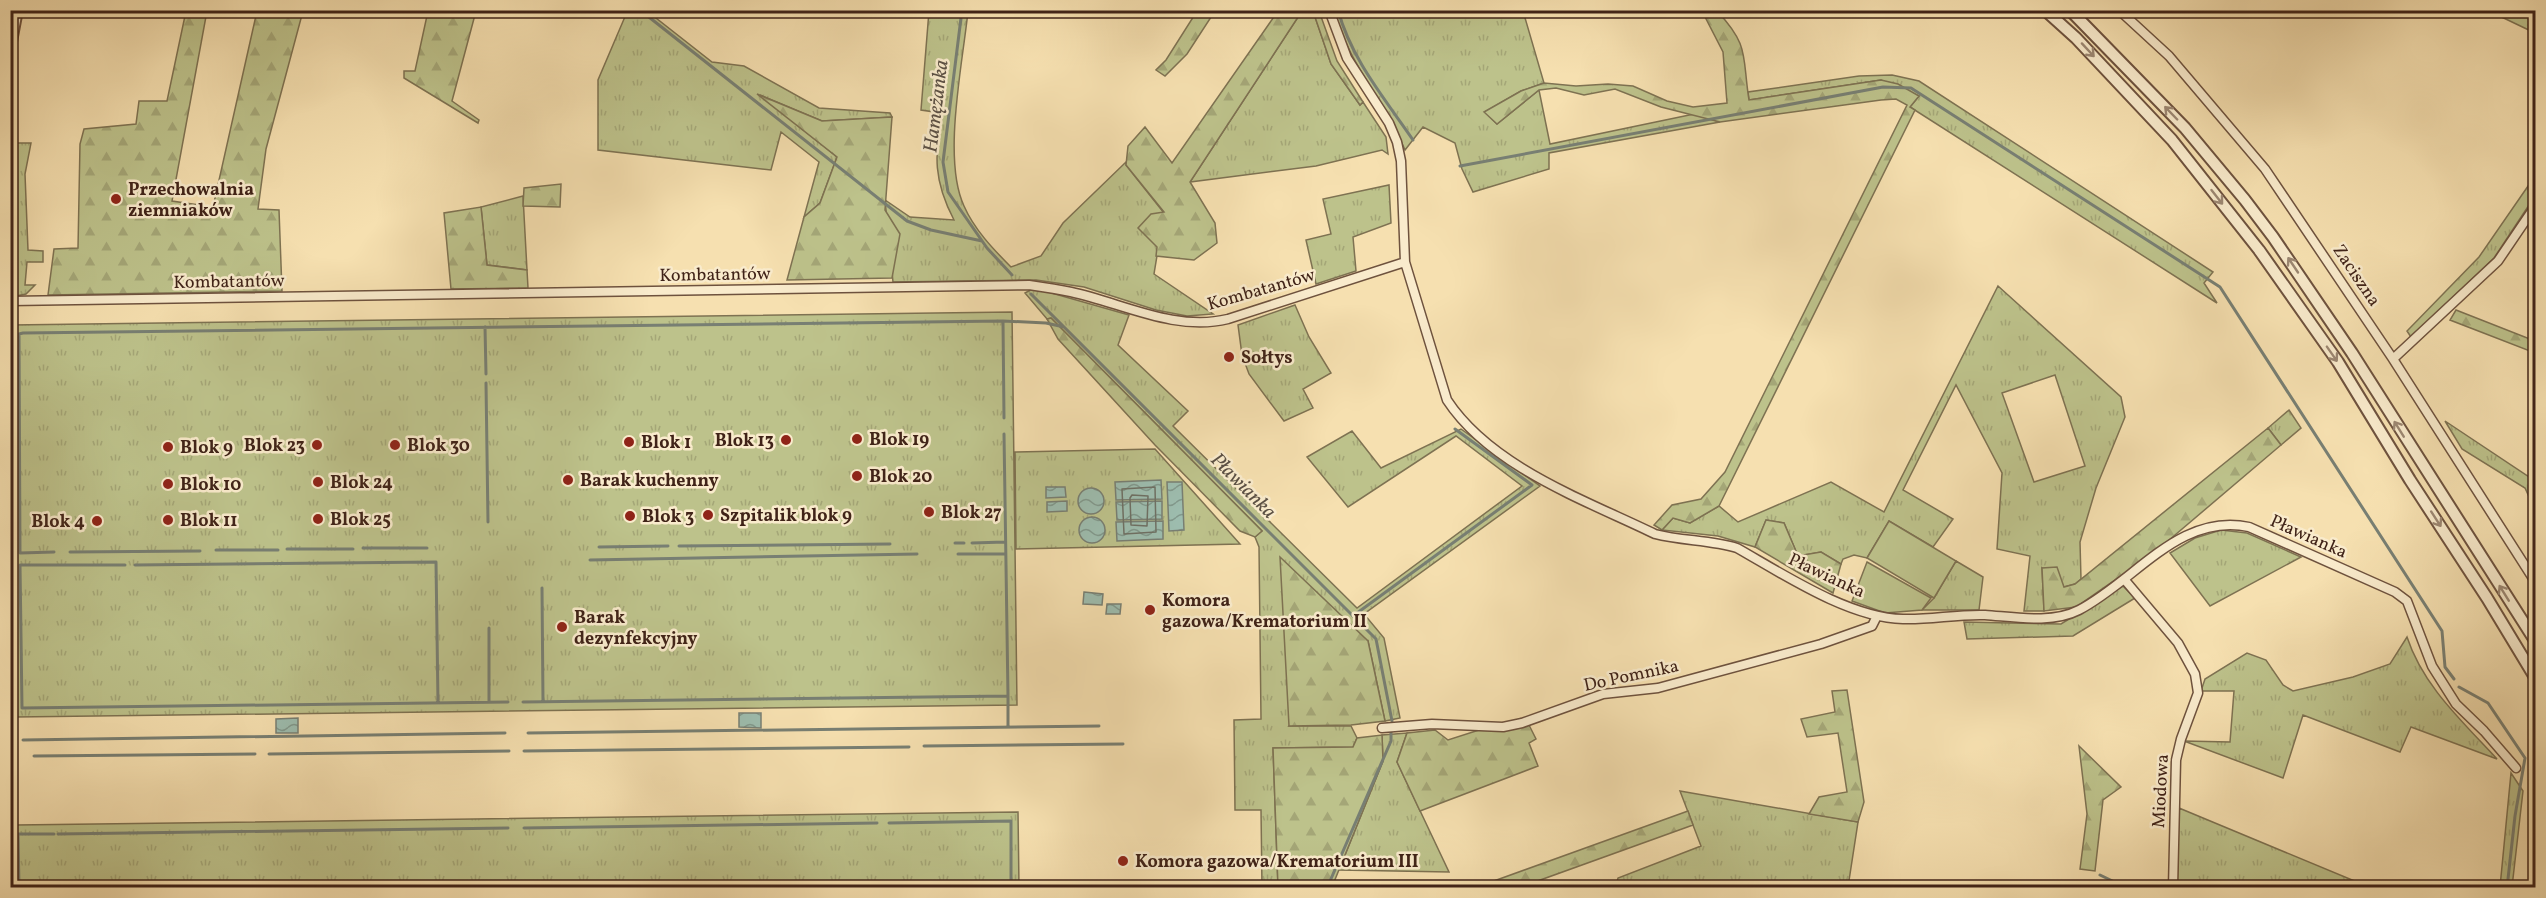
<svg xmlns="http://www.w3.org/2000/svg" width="2546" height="898" font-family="Vollkorn,serif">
	<defs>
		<pattern id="grass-tufts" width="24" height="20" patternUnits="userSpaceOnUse" patternTransform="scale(1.5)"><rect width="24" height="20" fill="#bdc28b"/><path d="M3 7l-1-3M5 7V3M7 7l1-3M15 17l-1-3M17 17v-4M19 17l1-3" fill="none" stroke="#a4a677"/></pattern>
		<pattern id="forest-firs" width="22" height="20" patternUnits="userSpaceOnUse" patternTransform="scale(1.5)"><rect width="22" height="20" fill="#bdc28b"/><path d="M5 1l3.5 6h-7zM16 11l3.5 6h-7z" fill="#a4a677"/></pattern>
		<pattern id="water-waves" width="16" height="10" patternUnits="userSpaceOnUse" patternTransform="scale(1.5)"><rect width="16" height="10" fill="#9dbdaf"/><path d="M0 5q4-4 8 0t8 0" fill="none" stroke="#81998d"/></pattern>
	</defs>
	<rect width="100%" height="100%" fill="#f6e0b0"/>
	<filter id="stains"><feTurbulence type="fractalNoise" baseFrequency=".00333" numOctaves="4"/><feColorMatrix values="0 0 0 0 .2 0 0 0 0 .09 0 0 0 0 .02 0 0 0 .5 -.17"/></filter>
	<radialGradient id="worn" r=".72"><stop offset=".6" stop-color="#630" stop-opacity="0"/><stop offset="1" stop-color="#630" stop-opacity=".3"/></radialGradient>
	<path fill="url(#grass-tufts)" stroke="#7e7252" stroke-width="1.5" fill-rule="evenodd" d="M626,11H647L712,62L744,66L819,108L890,113L892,117L822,121L760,95L837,157L820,203L804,217L819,162L781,132L771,170L598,150V80L627,12Z
		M929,11H968C963,62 942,159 964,206C974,229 993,249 1011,267L1041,256L1063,223L1127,161L1126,165L1164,213L1154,274L1213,314L1187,316L1156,310L1084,287L1036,280L893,282L885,200L910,217L954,220C933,180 935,156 941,113L921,110Z
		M1302,11H1313L1331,64L1360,105L1363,102L1386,137L1388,154L1382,150L1316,166L1190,182Z
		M1334,11H1523L1544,83L1521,91L1485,112L1497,124L1539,90L1550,144L1694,114L1720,122L1549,153V169L1473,192L1462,169L1455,143L1423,127L1405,150C1384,101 1348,62 1334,11Z
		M1892,75L1919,81L2213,272L2204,283L2217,303L1910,107L1919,96L1881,80L1749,100L1748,92L1859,76Z
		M11,143H31L25,174L28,250L43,251V262H27L25,285H35L26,294L11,297Z
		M2535,176V196L2494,258L2411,337L2407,331L2479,257Z
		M1389,185L1391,223L1353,237L1356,271L1316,284L1306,240L1331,234L1323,199Z
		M523,196L527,270L487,265L481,207Z
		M1998,286L2121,397L2125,417L2096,488L2080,542L2081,579L2075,584L2064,587L2042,568L2044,611H2024L2030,556L1997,549L2002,473L1956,385L1903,490L1953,519L1933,547L1889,521L1867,558L1854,555L1843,559L1841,564L1821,552L1798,556L1784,523L1766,520L1755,547L1718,536L1662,530L1673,518L1690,523L1719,506L1738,522L1831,482L1884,512ZM2055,375L2085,466L2034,482L2002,393Z
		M1034,288L1129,315L1118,345L1188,411L1173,426L1357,608L1522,486L1456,436L1348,507L1307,457L1352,431L1381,468L1461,429L1540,486L1364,614L1384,638L1400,718L1385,721L1368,641L1289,726H1351L1357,738L1353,747L1273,748L1278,887H1262L1261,810H1235L1234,720L1261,719L1259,547L1255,537L1262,531L1051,318L1047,319L1025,293Z
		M1295,305L1309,337L1331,373L1303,389L1313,408L1284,421L1249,374L1242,355L1238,325Z
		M1012,312L1017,705L15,717L11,325Z
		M2289,410L2301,428L2281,445L2268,428Z
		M2445,421L2535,481V510L2525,488L2462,449Z
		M1155,449L1240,544L1016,549L1015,452Z
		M2221,530L2247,533L2301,557L2210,606L2170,553L2195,538Z
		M1956,561L1983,577L1979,610H1922L1934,598Z
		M2123,586L2135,598L2073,636L1967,639L1964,622L2061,624Z
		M2407,637C2423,686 2462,721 2497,759L2411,727L2400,752L2303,715L2283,778L2184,741L2230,742L2234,691H2201L2205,679L2247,653L2266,660L2283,685L2293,691L2353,677L2390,664Z
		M1407,733L1397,762L1449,872L1339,870L1383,761L1382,735Z
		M2511,773L2523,791L2512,887H2500Z
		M1680,791L1858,822L1848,887L1615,888L1618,878L1701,846Z
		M2179,808L2369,887L2177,888Z
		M1018,812L1019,887H16V825Z"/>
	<path fill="url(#forest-firs)" stroke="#7e7252" stroke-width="1.5" d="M186,11H207L172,201L213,207L257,11H303L266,149L258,209L279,210L282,291L48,295L54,249L78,248L80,144L84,129L136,124L139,101H167Z
		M428,11H476L452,101L479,120L478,123L404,78V71H415Z
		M1197,11H1215L1187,54L1165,76L1156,70L1166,60Z
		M1278,11H1302L1190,182L1215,223L1217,243L1194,260L1156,256L1157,247L1138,228L1151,214L1164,212L1126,165L1128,146L1145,127L1172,163Z
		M1313,11H1319L1337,61L1363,102L1360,105L1331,64Z
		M1702,11H1717C1750,46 1742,56 1749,100L1881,80L1898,84L1919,96L1910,107L1915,110L1719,506L1690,523L1673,518L1662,530L1654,525L1672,505L1701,499L1725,472L1907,105L1896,99L1881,100L1720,122L1661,107L1615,89L1584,95L1556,88L1539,90L1497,124L1484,112L1521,91L1544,83L1576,86L1608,84L1633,86L1667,101L1693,107L1727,103L1723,52Z
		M2489,11H2535V33Z
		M757,94L822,121L892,117L885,210L900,234L892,278L787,280L804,217L820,203L837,157Z
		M561,184L560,207L523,206L524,188Z
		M481,207L487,265L527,270L528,288L451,289L444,213Z
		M2456,310L2535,341V353L2450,320Z
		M1051,318L1262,531L1255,537L1240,531L1155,445L1058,339L1047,319Z
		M2268,428L2281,445L2155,552L2076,607L2044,611L2042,568L2057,567L2064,587L2075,584Z
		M1766,520L1784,523L1798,556L1821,552L1841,564L1833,593L1755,547Z
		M1280,557L1368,641L1385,721L1351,725L1289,726Z
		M1847,690L1864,802L1858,822L1809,814L1819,797L1847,792L1838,733L1807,737L1801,719L1835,712L1832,691Z
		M1529,725L1536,739L1529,743L1538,766L1420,811L1397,762L1407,733L1435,730L1448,740L1479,730Z
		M1382,735L1383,761L1332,887H1278L1273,748L1353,747L1357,738Z
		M2079,746L2121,787L2103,800L2095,871L2080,869L2087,814Z
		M1688,811L1693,825L1521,887L1480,886Z"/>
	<path fill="#bdc28b" stroke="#7e7252" stroke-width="1.5" d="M1889,521L1956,561L1934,598L1867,558Z
		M1867,562L1931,598L1922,610L1885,613L1852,601Z"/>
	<path fill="url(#water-waves)" stroke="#787f73" stroke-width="1.5" d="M1161,480L1162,499L1116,500L1115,482Z
		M1167,482H1182L1184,530L1169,531Z
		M1046,487H1065L1066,497L1046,498Z
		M1078 501a13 13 0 1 1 26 0a13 13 0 1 1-26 0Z
		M1067,501V511L1047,512V502Z
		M1162,501V519L1117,520L1116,502Z
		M1079 530a13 13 0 1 1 26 0a13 13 0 1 1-26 0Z
		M1163,521V539L1117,541L1116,522Z
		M1084,592L1103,594L1102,605L1083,604Z
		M1107,604H1121L1120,614H1106Z
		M739,713H761V728L739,727Z
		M298,718V733H276V719Z"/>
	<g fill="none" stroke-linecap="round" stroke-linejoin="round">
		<path stroke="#6e7064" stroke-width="1.5" d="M1155,487L1156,532L1124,534L1122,489Z
			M1132,495L1148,496L1147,526L1131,525L1130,498Z"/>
		<path stroke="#787f73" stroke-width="3" d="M640,10L907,221L931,230L982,241
			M962,10L943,162L948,192L987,248L1012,275
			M1338,10C1351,59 1385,99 1413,140
			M1460,166L1883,87L1911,88L2220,287L2442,631L2445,667L2454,679
			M1031,294L1376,639L1392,721
			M1003,321L1004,418
			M485,327L486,374
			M486,383L488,522
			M955,543H964
			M972,543L1005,542
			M679,546L890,544
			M599,547L668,546
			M363,548H427
			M287,549H353
			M216,550H278
			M54,552L20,553L19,334L23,333L1003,321L1046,323L1064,327
			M70,552L200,551
			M958,554H1005
			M590,560L917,554
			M125,565H20L22,708L508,702
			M135,565L436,562L438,703
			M542,588L543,702
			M1353,616L1532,485L1455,429
			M489,628V702
			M2459,687L2488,703L2525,758L2515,816L2507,888
			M1008,696V726
			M523,702L1008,696L1004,434
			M528,733L1099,726
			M23,740L505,733
			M924,746L1123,744
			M524,751L909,747
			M269,754L509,751
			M34,756L255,754
			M889,823L1011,821V888
			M524,828L877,823
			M58,834L508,828
			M2100,875L2127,888
			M19,888L18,834H54
			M1327,888L1391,741V732"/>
		<g stroke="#6e523e" stroke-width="11">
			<path id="minor" d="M1329,10L1347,58L1389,123L1397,142L1401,161L1405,262L1447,400C1491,467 1585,500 1655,534C1682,541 1711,540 1737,548C1783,574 1849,618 1903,619C1930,620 1957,614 1985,615C2014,617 2052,624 2079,610C2135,581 2180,512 2249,527L2395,592L2407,601L2432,666L2456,704L2484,731L2516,768
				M2119,10L2169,56L2265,169L2393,359L2536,583
				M10,301L1029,285C1043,287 1057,289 1071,292C1122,303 1175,332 1228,319L1405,262
				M2393,359L2498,261L2536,205
				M2124,579L2178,643L2195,674L2198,693L2181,739L2176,760L2173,888
				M1382,728L1432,724L1503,727L1522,723L1603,694L1658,688L1821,644L1872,626L1877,616"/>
		</g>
		<g stroke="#6e523e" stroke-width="14">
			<path id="tertiary" d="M2045,10L2076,38L2172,140L2259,250L2338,362L2410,480L2487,598L2536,679
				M2070,10L2185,128L2245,200L2273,237L2352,353L2536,642
				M10,47L17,10"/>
		</g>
		<use href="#minor" stroke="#f9ebcc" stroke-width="8"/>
		<use href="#tertiary" stroke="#f9ebcc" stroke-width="10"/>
	</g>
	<defs><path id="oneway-shaft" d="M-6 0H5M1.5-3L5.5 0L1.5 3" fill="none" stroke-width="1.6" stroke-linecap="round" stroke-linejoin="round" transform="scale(1.5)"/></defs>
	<g stroke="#9c8772">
		<use href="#oneway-shaft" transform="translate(2088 50) rotate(47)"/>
		<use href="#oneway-shaft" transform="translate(2171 113) rotate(-134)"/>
		<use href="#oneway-shaft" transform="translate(2217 197) rotate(52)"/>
		<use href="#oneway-shaft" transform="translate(2293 265) rotate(-124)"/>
		<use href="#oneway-shaft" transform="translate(2332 354) rotate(55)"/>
		<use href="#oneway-shaft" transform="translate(2399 429) rotate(-122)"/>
		<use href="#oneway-shaft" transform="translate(2436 519) rotate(57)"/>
		<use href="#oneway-shaft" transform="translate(2504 593) rotate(-122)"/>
	</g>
	<g fill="#8f2418" stroke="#f9ebcc" stroke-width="2">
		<circle cx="116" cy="199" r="6"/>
		<circle cx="1229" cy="357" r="6"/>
		<circle cx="857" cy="439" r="6"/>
		<circle cx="786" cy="440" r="6"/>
		<circle cx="629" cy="442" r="6"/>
		<circle cx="317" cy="445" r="6"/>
		<circle cx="395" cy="445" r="6"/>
		<circle cx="168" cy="447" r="6"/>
		<circle cx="857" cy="476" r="6"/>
		<circle cx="568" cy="480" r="6"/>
		<circle cx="318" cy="482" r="6"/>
		<circle cx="168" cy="484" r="6"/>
		<circle cx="929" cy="512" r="6"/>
		<circle cx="708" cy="515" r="6"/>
		<circle cx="630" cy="516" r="6"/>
		<circle cx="318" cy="519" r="6"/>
		<circle cx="168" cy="520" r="6"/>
		<circle cx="97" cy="521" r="6"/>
		<circle cx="1150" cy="610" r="6"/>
		<circle cx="562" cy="627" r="6"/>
		<circle cx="1123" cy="861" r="6"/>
	</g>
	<g text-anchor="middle" stroke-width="5" stroke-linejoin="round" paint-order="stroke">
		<g font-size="18" font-weight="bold" fill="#402318" stroke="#f9ebcc" text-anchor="start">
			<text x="128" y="195">Przechowalnia<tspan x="128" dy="21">ziemniaków</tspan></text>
			<text x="1241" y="363">Sołtys</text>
			<text x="869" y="445">Blok 19</text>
			<text x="774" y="446" text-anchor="end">Blok 13</text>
			<text x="641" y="448">Blok 1</text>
			<text x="305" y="451" text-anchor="end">Blok 23</text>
			<text x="407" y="451">Blok 30</text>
			<text x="180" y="453">Blok 9</text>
			<text x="869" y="482">Blok 20</text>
			<text x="580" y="486">Barak kuchenny</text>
			<text x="330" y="488">Blok 24</text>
			<text x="180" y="490">Blok 10</text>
			<text x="941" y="518">Blok 27</text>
			<text x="720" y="521">Szpitalik blok 9</text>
			<text x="642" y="522">Blok 3</text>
			<text x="330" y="525">Blok 25</text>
			<text x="180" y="526">Blok 11</text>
			<text x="85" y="527" text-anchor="end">Blok 4</text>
			<text x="1162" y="606">Komora<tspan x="1162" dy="21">gazowa/Krematorium II</tspan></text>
			<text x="574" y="623">Barak<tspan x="574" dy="21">dezynfekcyjny</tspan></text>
			<text x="1135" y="867">Komora gazowa/Krematorium III</text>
		</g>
		<g font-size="18" fill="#402318" stroke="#f9ebcc">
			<text transform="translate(715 274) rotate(-1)" y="6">Kombatantów</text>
			<text transform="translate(2357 275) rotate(56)" y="6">Zaciszna</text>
			<text transform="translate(229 281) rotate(-1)" y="6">Kombatantów</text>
			<text transform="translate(1261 289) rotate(-16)" y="6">Kombatantów</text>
			<text transform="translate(2309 536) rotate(24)" y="6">Pławianka</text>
			<text transform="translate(1827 575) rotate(25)" y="6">Pławianka</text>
			<text transform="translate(1631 675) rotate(-12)" y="6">Do Pomnika</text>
			<text transform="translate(2160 791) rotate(-87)" y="6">Miodowa</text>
		</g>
		<g font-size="20" font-style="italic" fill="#5c5145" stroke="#f9ebcc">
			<text transform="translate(935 106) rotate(-83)" y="7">Hamężanka</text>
			<text transform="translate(1244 485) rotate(45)" y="7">Pławianka</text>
		</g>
	</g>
	<rect width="2546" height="898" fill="none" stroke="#f6e0b0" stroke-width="36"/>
	<rect x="12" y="12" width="2522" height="874" fill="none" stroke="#402318" stroke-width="3"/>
	<rect x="18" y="18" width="2510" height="862" fill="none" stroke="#402318" stroke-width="1.5"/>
	<rect width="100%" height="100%" filter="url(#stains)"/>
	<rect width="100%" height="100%" fill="url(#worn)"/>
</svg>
